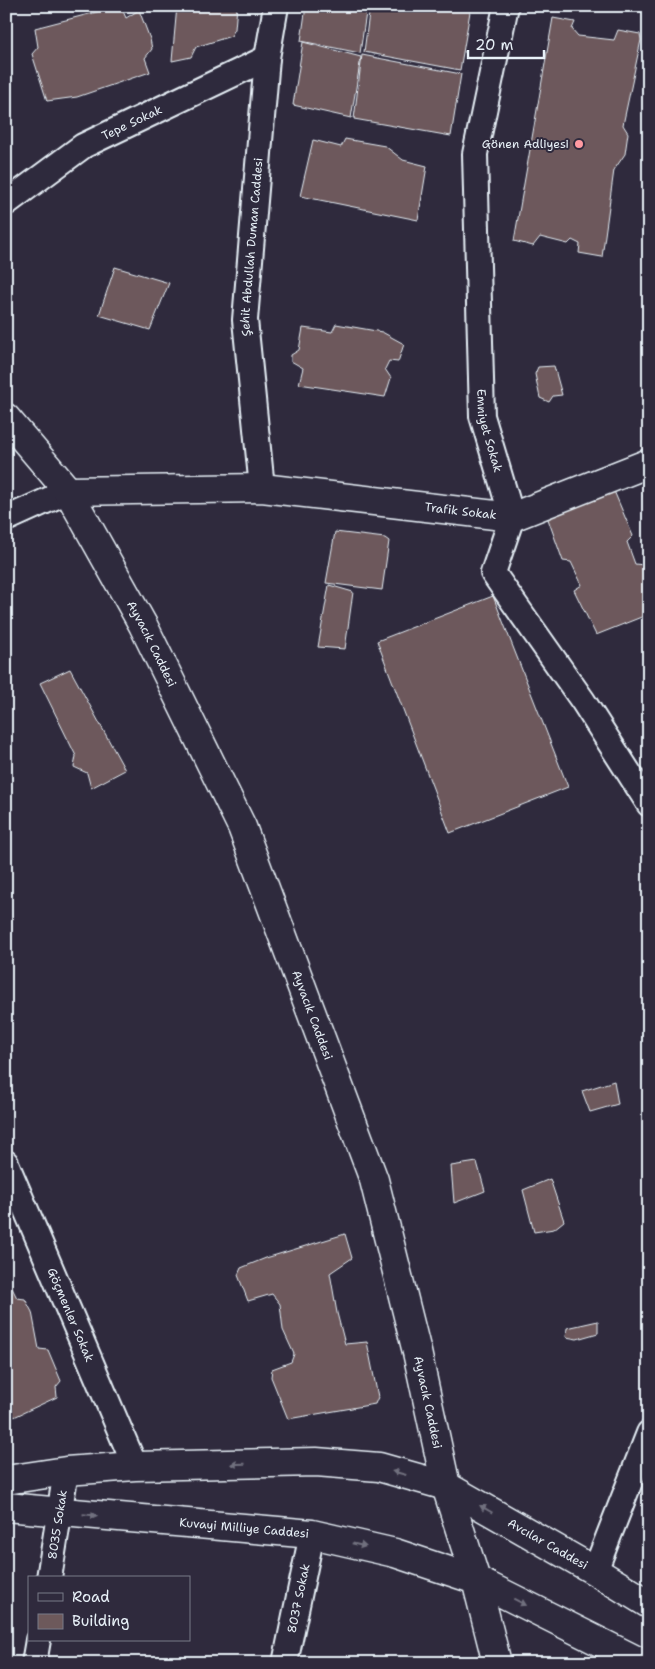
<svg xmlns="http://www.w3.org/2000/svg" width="655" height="1669" font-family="'Shantell Sans',sans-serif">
	<rect width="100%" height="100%" fill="#2f2a3d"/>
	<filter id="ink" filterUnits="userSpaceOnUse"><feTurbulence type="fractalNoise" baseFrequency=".02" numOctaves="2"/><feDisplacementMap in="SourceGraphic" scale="10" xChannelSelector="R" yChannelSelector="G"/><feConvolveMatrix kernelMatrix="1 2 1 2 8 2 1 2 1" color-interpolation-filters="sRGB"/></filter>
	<g filter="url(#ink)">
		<path fill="#6d595b" stroke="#e8f1f8" d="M177,6H237L235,29L231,36L196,47L191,57L172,61Z
			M306,6H367L360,53L301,41Z
			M370,6H471L460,70L364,52Z
			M112,8L123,11L126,18L139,10L150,39L152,49L145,58L150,72L77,97L47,101L32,54L38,47L35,28Z
			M553,18L575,22L572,29L578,36L614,40L618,30L640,34L641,40L623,125L628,133L625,154L614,170L602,257L579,253L580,244L572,240L568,244L540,237L533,246L514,241Z
			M6,31L11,32L6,50Z
			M303,42L361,57L351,118L293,105Z
			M362,55L461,74L451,136L354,119Z
			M345,139L385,146L403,160L427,166L418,220L300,196L313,140L341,147Z
			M115,267L169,283L150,330L99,315Z
			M336,324L382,332L404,344L398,362L389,361L385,369L391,378L385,397L299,384L303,368L291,361V355L299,350L303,328L332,332Z
			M554,366L562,395L553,396L549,402L540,398L535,374L538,367Z
			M614,491L633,536L627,542L635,564L644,565L649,579V614L596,635L574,590L582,585L571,562L563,561L548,519L551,513Z
			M649,493V513L643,495Z
			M335,532L385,538L389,541L382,590L326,583Z
			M329,585L353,592L345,649L318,647Z
			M493,596L568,787L450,833L377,641Z
			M70,669L125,770L91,788L87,773L74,767L76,756L40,683Z
			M614,1081L618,1104L590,1112L582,1091Z
			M477,1162L485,1191L454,1203L451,1166Z
			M550,1179L564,1221L554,1229L534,1232L523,1190Z
			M345,1234L352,1258L330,1273L337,1313L345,1344L367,1342L378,1397L375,1404L288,1419L271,1377L272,1369L291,1362L294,1354L283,1330L280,1304L272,1294L248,1301L238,1275L241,1268L266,1258Z
			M6,1276L17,1298L25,1299L32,1312L39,1349L48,1350L61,1381L56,1387L57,1397L14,1417L6,1388Z
			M598,1321V1333L577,1339L566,1337L567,1328Z"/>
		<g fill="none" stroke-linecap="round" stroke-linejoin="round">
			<g stroke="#e8f1f8" stroke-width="28">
				<g id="street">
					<path id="s1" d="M506,6L475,154L482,416L512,517L493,573L583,701L649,804"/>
					<path id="s2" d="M6,203L83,146L267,58"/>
					<path id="s3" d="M262,488L245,320L267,58L276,6"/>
					<path d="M6,519L68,491"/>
					<path id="s4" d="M6,1163L135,1466"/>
					<path d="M595,1571L649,1433"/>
					<path id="s5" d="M49,1578L66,1471"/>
					<path d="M34,1663L38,1640"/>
					<path id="s6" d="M285,1663L312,1534"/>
				</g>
			</g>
			<g stroke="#e8f1f8" stroke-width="31">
				<g id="secondary">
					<path id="s7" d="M6,418L68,491L143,625L242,827L374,1180L417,1352L446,1486L476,1580L497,1663"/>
					<path id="s8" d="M68,491L262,488L512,517L649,463"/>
					<path id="s9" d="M6,1480L66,1471L135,1466L316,1462L379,1467L446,1486L595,1571L649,1604"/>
					<path id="s10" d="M6,1507L312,1534L395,1553L476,1580L642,1663"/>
				</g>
			</g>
			<use href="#street" stroke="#2f2a3d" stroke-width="24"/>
			<use href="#secondary" stroke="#2f2a3d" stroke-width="28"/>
		</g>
		<defs><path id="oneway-solid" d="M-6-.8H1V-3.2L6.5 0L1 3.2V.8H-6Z" transform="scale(1.25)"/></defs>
		<g fill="#70707e">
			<use href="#oneway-solid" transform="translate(238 1464) rotate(179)"/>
			<use href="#oneway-solid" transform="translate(399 1473) rotate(-165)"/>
			<use href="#oneway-solid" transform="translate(486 1509) rotate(-150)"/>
			<use href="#oneway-solid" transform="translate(90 1515) rotate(5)"/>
			<use href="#oneway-solid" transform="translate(359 1545) rotate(13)"/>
			<use href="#oneway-solid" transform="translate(520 1602) rotate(27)"/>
		</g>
	</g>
	<circle fill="#ff9aa2" stroke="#2f2a3d" stroke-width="2" cx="579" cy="144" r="5"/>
	<g text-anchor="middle" stroke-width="4" stroke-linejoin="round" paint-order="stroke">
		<g font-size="12" fill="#e8f1f8" stroke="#2f2a3d">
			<text dy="4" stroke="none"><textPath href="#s2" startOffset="150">Tepe Sokak</textPath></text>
			<text dy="4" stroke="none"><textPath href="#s3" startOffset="242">Şehit Abdullah Duman Caddesi</textPath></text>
			<text dy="4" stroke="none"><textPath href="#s1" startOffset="429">Emniyet Sokak</textPath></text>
			<text dy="4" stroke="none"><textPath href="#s8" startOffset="394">Trafik Sokak</textPath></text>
			<text dy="4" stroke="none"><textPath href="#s7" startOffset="270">Ayvacık Caddesi</textPath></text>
			<text dy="4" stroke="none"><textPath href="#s7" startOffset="675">Ayvacık Caddesi</textPath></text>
			<text dy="4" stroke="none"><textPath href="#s4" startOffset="165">Göçmenler Sokak</textPath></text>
			<text dy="4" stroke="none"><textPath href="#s7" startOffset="1080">Ayvacık Caddesi</textPath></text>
			<text dy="4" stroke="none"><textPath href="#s5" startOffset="54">8035 Sokak</textPath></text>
			<text dy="4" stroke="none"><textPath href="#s10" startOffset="239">Kuvayi Milliye Caddesi</textPath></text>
			<text dy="4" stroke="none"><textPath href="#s9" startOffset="561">Avcılar Caddesi</textPath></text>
			<text dy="4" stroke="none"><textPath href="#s6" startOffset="66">8037 Sokak</textPath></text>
		</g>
		<g font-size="12" fill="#e8f1f8" stroke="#2f2a3d" text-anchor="end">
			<text x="569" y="148">Gönen Adliyesi</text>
		</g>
	</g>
	<rect width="655" height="1669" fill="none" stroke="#2f2a3d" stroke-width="25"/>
	<rect x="12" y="12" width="630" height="1644" fill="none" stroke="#e8f1f8" stroke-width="2" filter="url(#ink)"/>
	<rect x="28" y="1576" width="162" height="65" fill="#2f2a3d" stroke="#797a88"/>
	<rect x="38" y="1593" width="25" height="8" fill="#2f2a3d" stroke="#797a88"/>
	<text x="72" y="1602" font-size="15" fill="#e8f1f8">Road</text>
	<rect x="38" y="1614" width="25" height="15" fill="#6d595b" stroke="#797a88"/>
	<text x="72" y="1626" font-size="15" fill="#e8f1f8">Building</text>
	<path d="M468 50v8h76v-8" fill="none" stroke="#e8f1f8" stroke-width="2.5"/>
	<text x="475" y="50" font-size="15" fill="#e8f1f8" stroke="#2f2a3d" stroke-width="4" paint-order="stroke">20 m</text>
</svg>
